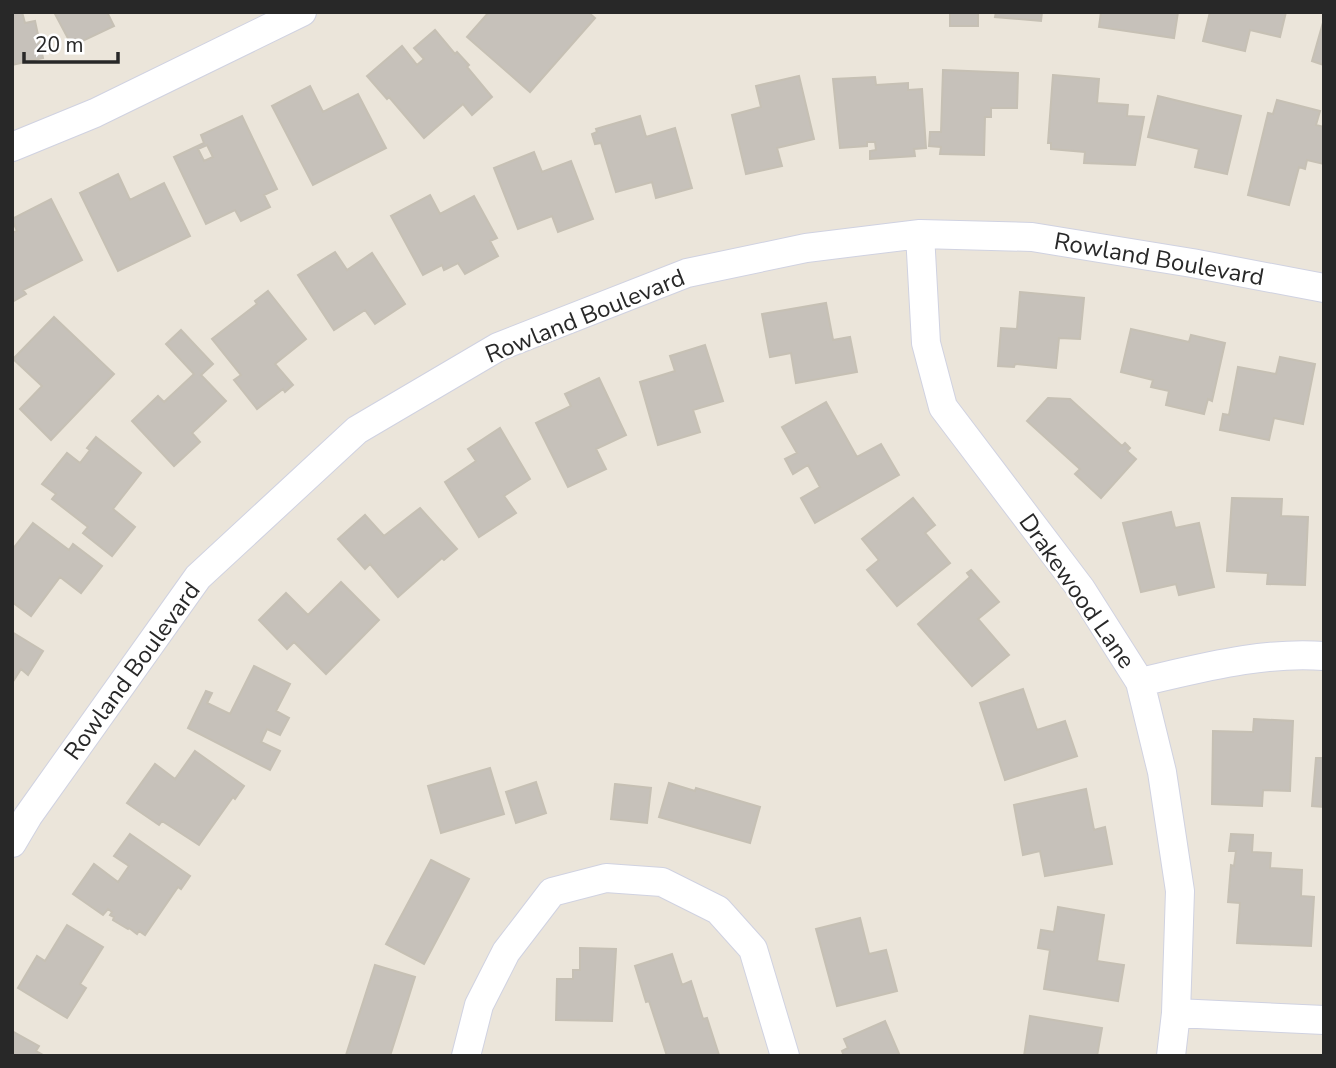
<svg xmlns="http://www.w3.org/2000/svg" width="1336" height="1068" font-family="'Nunito Sans',sans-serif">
	<rect width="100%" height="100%" fill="#ebe5da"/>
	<path fill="#c6c1ba" stroke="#c6c0b4" stroke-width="2" fill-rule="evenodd" d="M12,12H22L25,23L35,21L43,58L12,65Z
		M54,12H107L114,26L72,46Z
		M489,12H588L595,18L530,92L467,37Z
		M950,12H978V26H950Z
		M996,12H1042L1041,21L995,17Z
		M1101,12H1178L1174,38L1099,27Z
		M1210,12H1286L1280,37L1250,30L1245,51L1203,41Z
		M1324,19V65L1312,61Z
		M435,30L455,54L457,52L469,65L467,67L492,97L472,115L463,104L424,138L389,97L387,99L367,76L402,46L417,65L424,59L414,48Z
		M943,70L1018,73L1017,108H991V117H985L984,155L940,154L941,147L929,146L930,132H941Z
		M1053,75L1099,79L1097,103L1128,105L1127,116L1144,117L1135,165L1084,163L1085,152L1051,149V143H1048Z
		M799,76L814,139L777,148L782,166L746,174L732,115L761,107L756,86Z
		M875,77L876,85L908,83V90L922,89L926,148L914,149L915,156L870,159V151L876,150L875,142H867V146L840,148L833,79Z
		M310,86L323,112L358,94L386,148L313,185L272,106Z
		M1158,96L1241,116L1227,174L1195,167L1199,149L1148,137Z
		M1277,100L1320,111L1316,125L1324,127V164L1307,160L1305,169L1299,167L1289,205L1248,195L1268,113L1273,114Z
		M242,116L277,189L264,195L270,207L241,221L235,210L206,224L174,157L204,143L201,135ZM207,145L213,157L204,161L198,149Z
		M640,116L646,137L675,128L692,188L656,198L652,182L616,192L601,143L595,144L592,134L597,132L596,129Z
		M534,152L542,172L571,161L593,219L558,232L552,216L518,229L494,168Z
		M118,174L130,200L164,183L190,236L118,271L80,193Z
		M430,195L440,214L474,196L497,238L490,241L498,256L465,274L458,263L444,270L442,265L423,275L391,216Z
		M51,199L82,260L23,290L26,294L12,302V233L17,231L12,219Z
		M335,252L347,270L372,253L405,304L375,324L365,310L334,330L298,275Z
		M268,291L306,339L275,364L293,385L285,392L283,389L257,409L234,380L241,375L212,339L257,304L255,301Z
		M1020,292L1084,298L1080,339L1059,338L1056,368L1015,364L1014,367L998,366L1001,328L1017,329Z
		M826,303L833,340L850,337L857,372L796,383L791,353L770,357L762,314Z
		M54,317L114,374L51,440L20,409L42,386L13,359Z
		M1131,329L1189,342L1191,335L1225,343L1212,401L1208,399L1204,414L1166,405L1169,391L1151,387L1153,380L1121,372Z
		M181,330L213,364L201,375L226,401L192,433L200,442L174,466L132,421L158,396L164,402L194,374L166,344Z
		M705,345L723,401L693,410L700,432L658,445L640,382L675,371L670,356Z
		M1280,357L1315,364L1303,424L1274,418L1269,440L1220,430L1223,414L1229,415L1238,367L1276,374Z
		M599,378L626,435L596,449L606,469L568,487L536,423L571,406L565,394Z
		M1048,398L1070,399L1122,446L1125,443L1130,448L1127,451L1136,459L1101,498L1075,474L1080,469L1027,421Z
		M826,402L857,457L881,444L899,475L815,523L801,498L820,487L808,465L793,474L785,459L797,453L782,427Z
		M500,428L530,479L504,496L516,513L479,537L445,482L476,461L468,449Z
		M96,437L141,473L113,509L135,527L112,556L83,533L88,527L52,499L56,494L42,484L67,453L80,463L90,450L87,448Z
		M913,498L935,525L925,533L950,563L897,606L867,570L879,560L862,539Z
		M1232,498L1282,499L1281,516L1308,517L1305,585L1267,584L1268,573L1227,571Z
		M420,508L457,549L444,560L442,558L398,597L370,564L365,569L338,539L365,515L384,536Z
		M1171,512L1175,528L1199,523L1214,587L1179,595L1176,584L1141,592L1123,523Z
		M33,523L69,550L73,544L102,566L81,593L60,577L31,616L12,602V550Z
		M971,570L999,602L978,619L1009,655L972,686L918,624L970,577L967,573Z
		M341,582L379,620L326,674L294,642L287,649L259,620L286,593L308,615Z
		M12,632L43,651L28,675L21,669L12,683Z
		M254,666L290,684L276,711L289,718L280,735L267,729L261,742L280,751L270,770L188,728L206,691L212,693L207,703L230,714Z
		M1023,689L1037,730L1065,721L1077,756L1005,780L980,703Z
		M1254,719L1293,721L1290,791L1263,790L1262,806L1212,804L1213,731L1253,732Z
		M195,751L244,786L235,799L233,797L199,845L162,821L159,825L127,803L155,764L175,779Z
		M1316,758H1324V807L1312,806Z
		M490,768L504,814L441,833L428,786Z
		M536,782L546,813L516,823L506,792Z
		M669,783L695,791L696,788L760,807L750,843L659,817Z
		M615,784L651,788L647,823L611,819Z
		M1086,789L1094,830L1105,827L1112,864L1045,876L1040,851L1023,855L1014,805Z
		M130,834L190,876L181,889L178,887L145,935L139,931L137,934L129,928L128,929L113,920L114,917L110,915L112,912L108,909L103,915L73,894L94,864L118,882L129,866L114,856Z
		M1231,834L1253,835L1252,852L1271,853L1270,868L1302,870L1301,896L1314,897L1311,946L1237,943L1240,903L1228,902L1231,865L1234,866L1236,851H1229Z
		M431,860L469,879L424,964L386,944Z
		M1058,907L1104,915L1097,961L1124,965L1118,1001L1044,989L1050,950L1038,948L1041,930L1054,932Z
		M860,918L869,954L886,950L897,991L837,1006L816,929Z
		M67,925L103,947L80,984L86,988L67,1018L18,988L37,956L45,961Z
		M580,948L616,949L612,1021L556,1020L557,979H573V970H580Z
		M672,954L682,985L691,981L703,1019L707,1018L719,1055L667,1056L649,1001L646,1002L635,966Z
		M375,965L415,977L390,1056H349L346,1055Z
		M1030,1016L1102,1028L1097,1056H1024Z
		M885,1021L900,1056H844L842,1051L848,1048L844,1039Z
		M12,1031L39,1046L36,1051L45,1056H12Z"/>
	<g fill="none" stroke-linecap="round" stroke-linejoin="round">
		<g stroke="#d0d2e1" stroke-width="30">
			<path id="minor" d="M12,147L95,113L302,12
				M920,234L926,343L943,407L1081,589L1140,682L1162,772L1180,891L1176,1013L1171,1056
				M1140,682C1198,669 1263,651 1324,656
				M12,843L28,816L198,577L357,430L498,347L687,273L806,248L920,234L1032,237L1192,263L1324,288
				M1176,1013L1324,1020
				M466,1056L479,1005L506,952L552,892L606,878L662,882L718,910L753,949L785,1056"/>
		</g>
		<use href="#minor" stroke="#fff" stroke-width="28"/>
	</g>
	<g text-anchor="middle" stroke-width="5" stroke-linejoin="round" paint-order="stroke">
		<g font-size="24" fill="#282828" stroke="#fff">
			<text transform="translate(1159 259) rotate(10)" y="8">Rowland Boulevard</text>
			<text transform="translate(585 316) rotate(-22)" y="8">Rowland Boulevard</text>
			<text transform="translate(1077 591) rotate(55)" y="8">Drakewood Lane</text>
			<text transform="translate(132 671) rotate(-54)" y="8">Rowland Boulevard</text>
		</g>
	</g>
	<rect width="1336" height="1068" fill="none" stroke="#282828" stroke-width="28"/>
	<path d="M24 52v10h94v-10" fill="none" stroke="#282828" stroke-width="3.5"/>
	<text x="35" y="52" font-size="21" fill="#282828" stroke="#ffffff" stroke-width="5" paint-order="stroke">20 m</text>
</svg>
